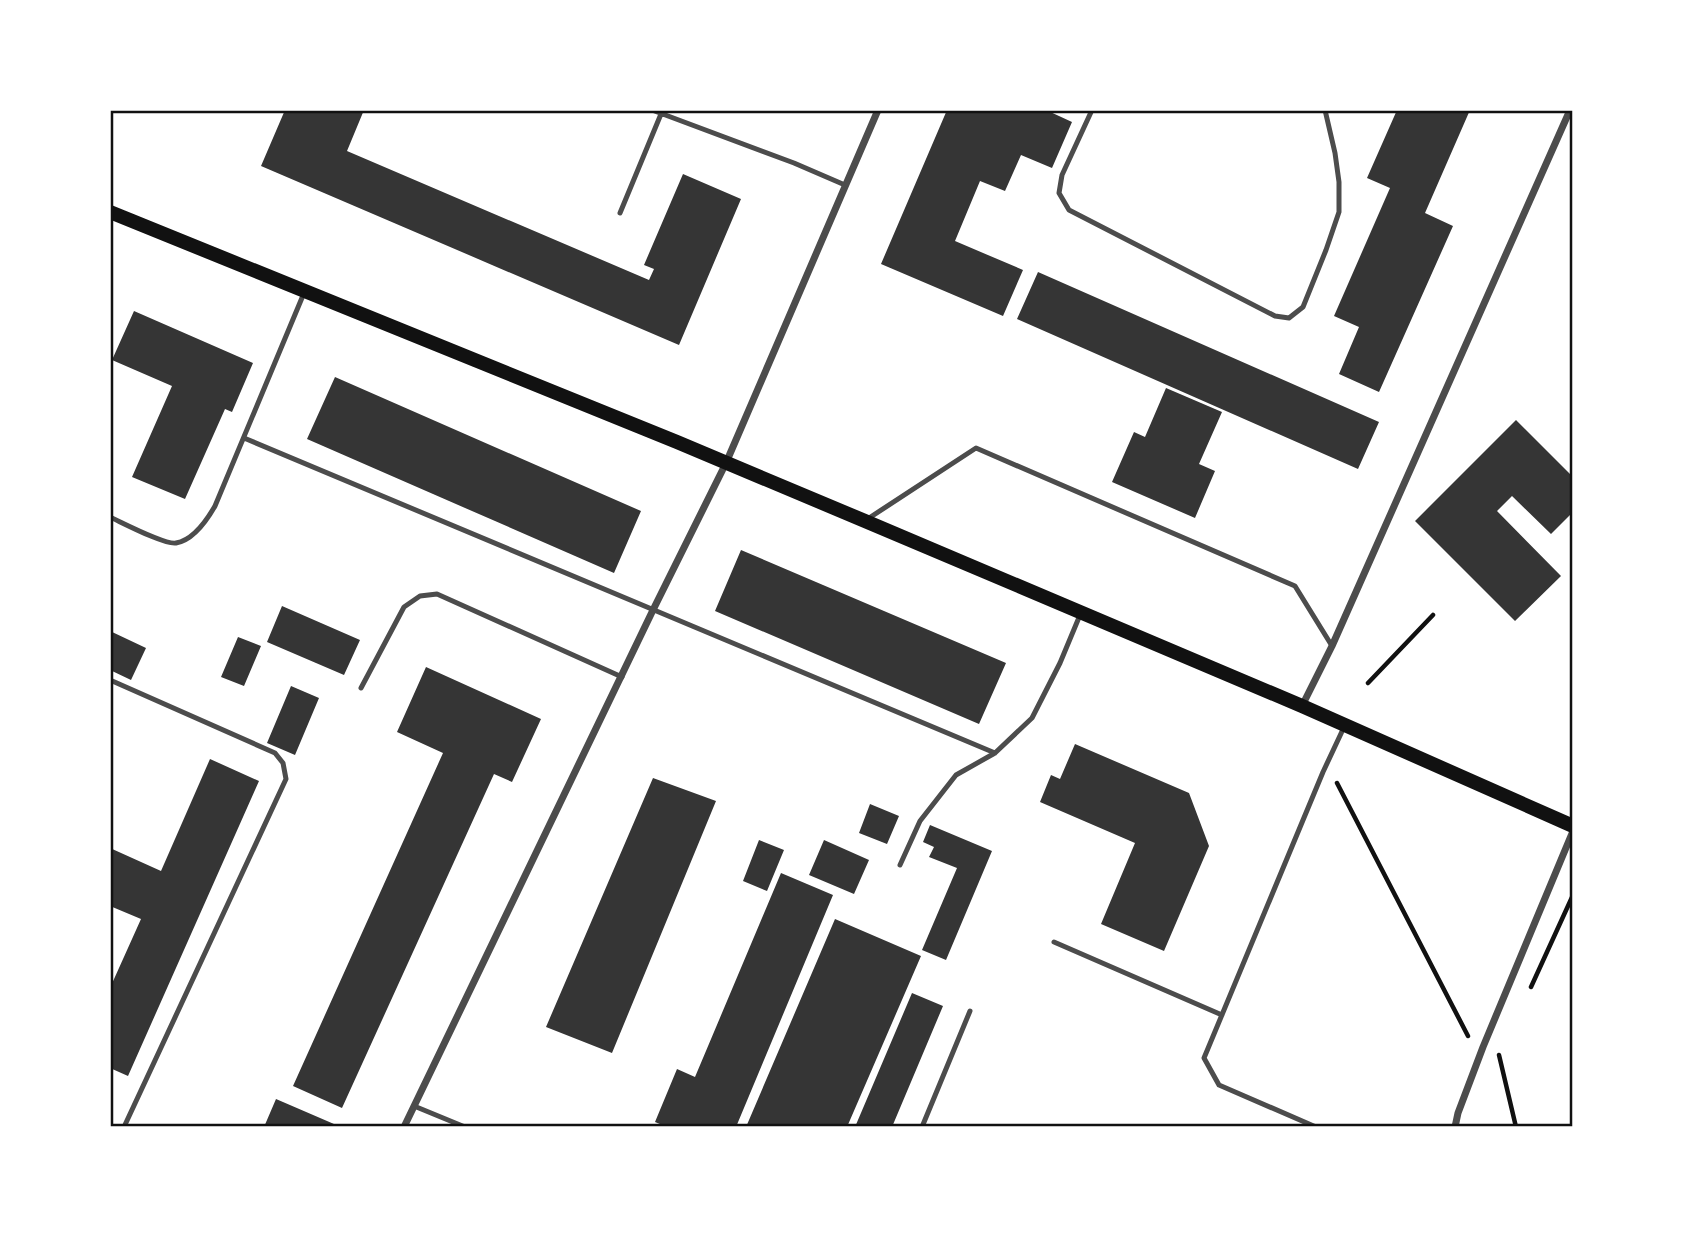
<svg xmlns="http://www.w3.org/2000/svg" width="1683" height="1237" font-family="'Source Sans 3',sans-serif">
	<rect width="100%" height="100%" fill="#fff"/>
	<path fill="#353535" d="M285,110H364L347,151L649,280L654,269L644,265L683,174L741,199L679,345L261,166Z
		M947,110H1046L1072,122L1052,168L1021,155L1005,191L980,181L955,241L1023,270L1003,316L881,264Z
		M1397,110H1470L1425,213L1453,226L1379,392L1339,374L1359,327L1334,316L1390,188L1367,178Z
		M1038,272L1379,422L1358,469L1017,319Z
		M134,311L253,363L232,412L225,409L185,499L132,477L172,386L112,360Z
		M335,377L641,511L614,573L307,439Z
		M1166,388L1222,412L1199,464L1215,471L1195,518L1112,482L1134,432L1145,437Z
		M1516,420L1573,477V512L1551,534L1512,496L1497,511L1561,576L1515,621L1415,521Z
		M741,550L1006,663L979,724L715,611Z
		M282,606L360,640L344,675L267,642Z
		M110,631L146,648L131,680L110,670Z
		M238,637L261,646L244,686L221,677Z
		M426,667L541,719L512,782L494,774L342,1108L293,1086L443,753L397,732Z
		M291,686L319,698L295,755L267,743Z
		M1075,744L1189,793L1209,846L1164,951L1101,924L1135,843L1040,802L1051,775L1060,779Z
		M210,759L259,781L128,1076L110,1068V988L141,919L110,906V848L161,871Z
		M653,778L716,801L612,1053L546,1027Z
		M870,804L899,816L887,844L859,833Z
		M930,825L992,851L946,960L922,950L957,868L929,857L934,847L923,842Z
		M759,840L784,850L767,891L743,881Z
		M824,840L869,860L854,894L809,875Z
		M781,873L833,895L736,1127H667L655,1122L677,1069L695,1077Z
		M835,919L921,956L847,1127H746Z
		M912,993L943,1006L892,1127H855Z
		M276,1099L334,1124L333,1127H264Z"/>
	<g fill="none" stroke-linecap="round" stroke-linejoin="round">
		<path stroke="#111" stroke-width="4.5" d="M1368,683L1433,615
			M1337,783L1468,1036
			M1531,987L1573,895
			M1499,1055L1516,1127"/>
		<path stroke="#4c4c4c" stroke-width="5" d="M652,110L794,163L845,185
			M1092,110L1062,175L1059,193L1069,210L1275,316L1289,318L1303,307L1326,250L1339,212V182L1335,153L1325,110
			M620,213L661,114
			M244,438L995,753
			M110,517C123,523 165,545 176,543C194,540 207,520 215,506L304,293
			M866,520L976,448L1295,586L1332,646
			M110,680L275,753L283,763L286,779L124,1127
			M361,688L404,607L420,596L437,594L622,677
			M900,865L920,821L956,775L995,753L1032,718L1060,663L1080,615
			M1054,942L1222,1015
			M414,1106L465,1127
			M922,1127L970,1011
			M1316,1127L1219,1085L1204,1058L1323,772L1345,725"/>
		<path stroke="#4c4c4c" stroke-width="7" d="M1302,706L1332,646L1570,110
			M404,1127L653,610L726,463L878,110
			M1455,1127L1458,1113L1483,1047L1573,831"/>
		<path stroke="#111" stroke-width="14" d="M110,212L677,442L865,521L1302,706L1573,826"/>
	</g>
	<rect width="1683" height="1237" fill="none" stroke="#ffffff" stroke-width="224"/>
	<rect x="112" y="112" width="1459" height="1013" fill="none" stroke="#111" stroke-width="2.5"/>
</svg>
